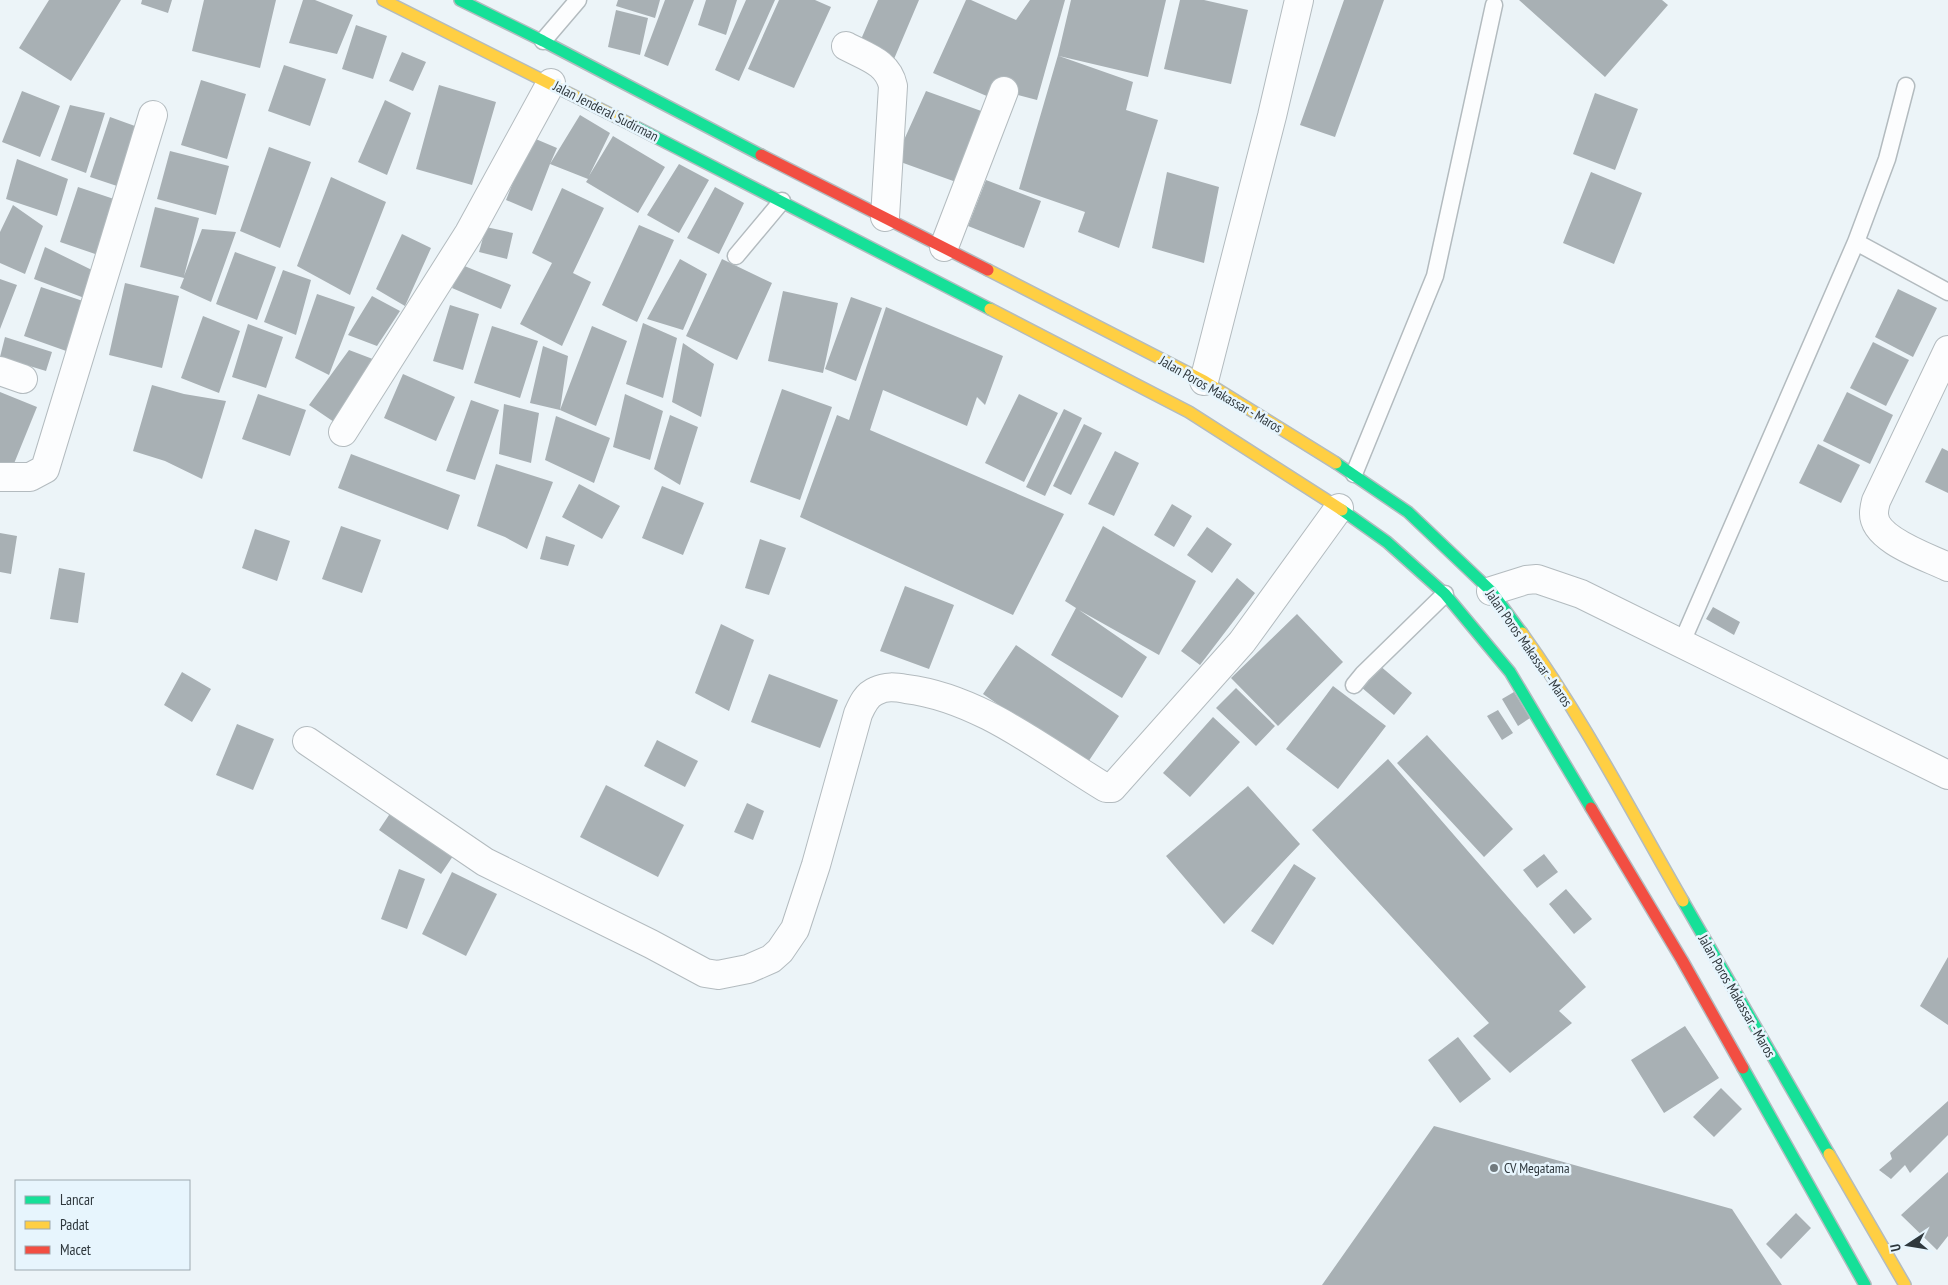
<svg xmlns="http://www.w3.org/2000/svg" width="1948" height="1285" font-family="'PT Sans Narrow',sans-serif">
	<rect width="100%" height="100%" fill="#ecf4f8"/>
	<path fill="#a8b0b4" d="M49,0H121L71,81L19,48Z
		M142,0H172L168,13L141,4Z
		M204,0H276L260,68L192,51Z
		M303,0H315L353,15L337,54L289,43Z
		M618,0H660L655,18L616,6Z
		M665,0H694L668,66L644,56Z
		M706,0H737L726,35L698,25Z
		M746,0H775L739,81L715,70Z
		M779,0H815L831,7L794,88L748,69Z
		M878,0H919L894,59L859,44Z
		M966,0H971L1016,20L1030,0H1065L1037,100L992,88L989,97L933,73Z
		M1071,0H1166L1148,77L1059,56L1133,82L1126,110L1158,120L1119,248L1078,232L1085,212L1019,189L1058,55Z
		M1180,0H1204L1248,10L1231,84L1164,69Z
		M1344,0H1384L1335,137L1300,125Z
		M1519,0H1662L1668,5L1605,77Z
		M616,10L648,18L640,55L608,47Z
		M356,25L387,36L373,79L342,69Z
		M402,52L426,62L413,91L389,81Z
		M284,65L326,79L310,126L268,111Z
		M201,80L246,94L227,159L181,145Z
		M439,85L496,102L472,185L416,169Z
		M22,91L60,106L40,157L2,142Z
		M926,91L984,112L956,182L895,160Z
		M1595,93L1638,109L1615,170L1573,154Z
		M385,100L411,113L387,175L358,162Z
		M70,105L105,113L86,173L51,160Z
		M580,115L610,133L589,176L613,136L665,167L638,213L586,182L588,179L550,164L532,211L506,200L531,137L557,148L550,164Z
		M110,117L146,130L126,189L90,177Z
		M269,147L311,162L280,248L240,231Z
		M170,151L229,166L216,215L157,199Z
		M17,159L68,179L57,216L6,199Z
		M679,164L709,180L679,233L647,215Z
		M1167,172L1219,187L1204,263L1152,248Z
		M1591,172L1642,193L1614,264L1563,243Z
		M331,177L386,202L350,295L297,266Z
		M986,180L1041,201L1024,248L968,226Z
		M78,187L123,202L104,257L60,242Z
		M715,187L744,203L719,254L687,238Z
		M562,188L604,208L573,273L591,282L562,346L520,324L552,263L532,253Z
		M13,205L43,226L25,274L0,263V232Z
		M155,207L199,218L184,276L202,229L236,232L211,302L180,288L184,278L140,267Z
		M639,225L674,240L637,322L602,305Z
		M486,227L513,233L507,259L479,252Z
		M402,234L431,248L405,306L376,289Z
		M45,247L96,272L87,299L34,279Z
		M235,252L276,267L257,320L216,304Z
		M680,259L707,274L683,330L647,319Z
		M722,259L772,283L737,360L686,336Z
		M462,265L511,285L501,309L452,288Z
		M283,270L311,280L296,335L264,322Z
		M0,279L17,285L0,329Z
		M125,283L179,296L162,368L109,355Z
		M41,287L86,302L69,352L24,336Z
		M1898,289L1937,308L1913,357L1875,337Z
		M783,291L838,303L823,373L768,361Z
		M317,294L355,307L329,375L295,358Z
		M372,296L400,311L377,346L348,335Z
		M851,297L882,308L856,381L825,369Z
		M450,305L479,314L463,370L433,361Z
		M886,307L1003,356L985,405L977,397L967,426L883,390L870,430L1064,514L1013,615L800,517L837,415L849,420Z
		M203,316L240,331L219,393L181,378Z
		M643,323L677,338L663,398L626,384Z
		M248,324L283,337L266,388L232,377Z
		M492,326L538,341L520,398L474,383Z
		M592,326L627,341L596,426L560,410L530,403L543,346L568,356L560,410Z
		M5,337L52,352L46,371L0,357Z
		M1873,342L1909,360L1886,406L1850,388Z
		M683,343L714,364L701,417L672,402Z
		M349,350L378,361L334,422L309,405Z
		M403,374L455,397L436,441L384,418Z
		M152,385L184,394L226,401L202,479L165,461L133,451Z
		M782,389L832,407L800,500L750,482Z
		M0,392L37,407L11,471L0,466Z
		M1847,392L1893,415L1870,464L1823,441Z
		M258,394L306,410L290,456L242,439Z
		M625,394L663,411L650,460L613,447Z
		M1019,394L1058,413L1024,482L985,463Z
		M471,400L499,410L475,480L446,471Z
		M504,404L539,413L531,463L499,454Z
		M1064,409L1082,418L1045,496L1026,487Z
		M670,415L698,427L680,485L654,469Z
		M556,416L610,438L594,483L545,460Z
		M1084,424L1102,433L1071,495L1053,486Z
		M1818,444L1860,465L1841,503L1799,483Z
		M1942,448L1948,451V493L1925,482Z
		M1115,451L1139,463L1114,516L1088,504Z
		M351,454L460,495L448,530L338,488Z
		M496,464L553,482L527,549L505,537L477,526Z
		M579,484L620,506L602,539L562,517Z
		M662,486L704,503L683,555L642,538Z
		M1172,504L1192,516L1174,547L1154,535Z
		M341,526L381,540L362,593L322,579Z
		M1103,526L1196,581L1159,655L1079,610L1147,657L1122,698L1051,655L1076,608L1065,601Z
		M1207,527L1232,544L1212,573L1187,555Z
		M255,529L290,541L277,581L242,568Z
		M0,533L17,536L11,574L0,572Z
		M546,536L575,545L568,566L540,559Z
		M760,539L786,548L769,595L745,588Z
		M59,568L85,573L78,623L50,619Z
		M1237,578L1255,593L1200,665L1181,651Z
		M905,586L954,605L929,669L880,651Z
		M1713,607L1740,622L1734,635L1706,619Z
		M1297,614L1343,662L1278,726L1231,678Z
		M721,624L754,640L729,711L695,693Z
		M1016,645L1119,716L1086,765L983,694Z
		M1379,665L1412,693L1394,715L1361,687Z
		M182,672L211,689L192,722L164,705Z
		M769,674L838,700L820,748L751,722Z
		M1333,686L1386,726L1338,789L1286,749Z
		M1236,688L1275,726L1256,746L1216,708Z
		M1514,692L1530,718L1518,726L1502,699Z
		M1498,710L1513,733L1502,740L1487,716Z
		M1213,717L1240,742L1190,797L1163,773Z
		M237,724L274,739L253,790L216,775Z
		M1427,735L1513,829L1484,857L1397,763Z
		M657,740L698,761L685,787L644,766Z
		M1388,759L1586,987L1559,1011L1572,1023L1510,1073L1473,1036L1489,1023L1312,830Z
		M606,785L684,825L658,877L580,837Z
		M1248,786L1300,844L1224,924L1166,856Z
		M401,797L463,841L441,874L379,830Z
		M747,803L764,811L753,840L734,832Z
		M1544,854L1558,872L1537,888L1523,870Z
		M1294,864L1316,878L1273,945L1251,931Z
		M399,869L425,879L407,929L381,919Z
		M452,872L497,894L466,956L422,934Z
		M1566,889L1592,919L1574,934L1549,904Z
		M1948,957V1025L1920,1006Z
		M1685,1026L1719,1078L1664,1113L1631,1060Z
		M1458,1037L1491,1079L1460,1103L1428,1060Z
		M1721,1088L1742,1109L1714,1137L1693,1117Z
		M1948,1101V1135L1910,1173L1905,1165L1891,1179L1879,1170L1892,1159L1890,1153Z
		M1434,1126L1732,1209L1782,1285H1322Z
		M1948,1172V1236L1937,1250L1901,1215Z
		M1796,1213L1811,1228L1781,1259L1766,1244Z"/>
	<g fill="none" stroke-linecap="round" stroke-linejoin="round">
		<g stroke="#b3bbbf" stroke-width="19">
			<path id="lane" d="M543,41L578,0
				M1856,242L1948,292
				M736,256L782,201
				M1354,474L1435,276L1494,5
				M1682,642L1856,242L1887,159L1906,86
				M1354,685L1363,674L1445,594"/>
		</g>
		<g stroke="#b3bbbf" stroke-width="30">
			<path id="street" d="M846,46C866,57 888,62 893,86L885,217
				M944,247L1004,91
				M1948,350L1876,501C1875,505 1874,509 1874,513C1873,540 1928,557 1948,567
				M0,371L23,379
				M1204,381L1272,116L1299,0
				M343,432L469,233L551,83
				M0,477H30L45,469L153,115
				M1491,591L1526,580L1537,579L1581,594L1948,775
				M307,741L485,862L651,944L705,973L718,975L748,969L771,959L780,951L795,929L816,865L858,714C862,705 866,695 876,691C886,686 895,687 906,689C980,698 1043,750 1106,788H1112L1242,642L1339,508"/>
		</g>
		<g stroke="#b3bbbf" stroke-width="14">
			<path id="fast" d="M460,0L543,41L761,155
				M634,126L990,309
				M1336,463L1408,512L1491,591L1522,633
				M1342,510L1387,542L1445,594L1510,672L1591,808
				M1683,901L1829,1154
				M1743,1068L1865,1285"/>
		</g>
		<g stroke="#b3bbbf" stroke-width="14">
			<path id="slow" d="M383,0L634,126
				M988,270L1204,381L1336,463
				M990,309L1189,412L1342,510
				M1522,633C1583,718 1631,811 1683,901
				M1829,1154L1905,1285"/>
		</g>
		<g stroke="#b3bbbf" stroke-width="14">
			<path id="jam" d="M761,155L988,270
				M1591,808L1682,960L1743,1068"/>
		</g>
		<use href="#lane" stroke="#fcfdfe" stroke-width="16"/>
		<use href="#street" stroke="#fcfdfe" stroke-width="28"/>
		<use href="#fast" stroke="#16e098" stroke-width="11"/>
		<use href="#slow" stroke="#ffcf43" stroke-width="11"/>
		<use href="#jam" stroke="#f24e42" stroke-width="11"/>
	</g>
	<circle fill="#717a7e" stroke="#e7f5fd" stroke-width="2" cx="1494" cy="1168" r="5"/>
	<g text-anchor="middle" stroke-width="5" stroke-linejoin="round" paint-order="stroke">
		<g font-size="14" fill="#2f383d" stroke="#e7f5fd">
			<text transform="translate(606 111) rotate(27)" y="5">Jalan Jenderal Sudirman</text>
			<text transform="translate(1221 394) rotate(30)" y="5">Jalan Poros Makassar - Maros</text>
			<text transform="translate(1529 648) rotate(55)" y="5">Jalan Poros Makassar - Maros</text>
			<text transform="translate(1737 996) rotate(60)" y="5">Jalan Poros Makassar - Maros</text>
		</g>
		<g font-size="14" fill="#2f383d" stroke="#e7f5fd" text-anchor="start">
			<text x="1504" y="1173">CV Megatama</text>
		</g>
	</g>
	<rect x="15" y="1180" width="175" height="90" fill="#e7f5fd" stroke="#9da9b0"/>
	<rect x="25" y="1196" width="25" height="8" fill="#16e098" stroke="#9da9b0"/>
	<text x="60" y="1205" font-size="15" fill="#2f383d">Lancar</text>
	<rect x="25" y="1221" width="25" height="8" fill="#ffcf43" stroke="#9da9b0"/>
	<text x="60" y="1230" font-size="15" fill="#2f383d">Padat</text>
	<rect x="25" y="1246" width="25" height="8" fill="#f24e42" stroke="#9da9b0"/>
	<text x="60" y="1255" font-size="15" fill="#2f383d">Macet</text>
	<g transform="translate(1908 1245) rotate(258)" stroke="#e7f5fd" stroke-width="4" paint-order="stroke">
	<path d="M0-4L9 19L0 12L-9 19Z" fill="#2f383d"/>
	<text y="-8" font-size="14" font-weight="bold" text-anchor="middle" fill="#2f383d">U</text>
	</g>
</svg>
